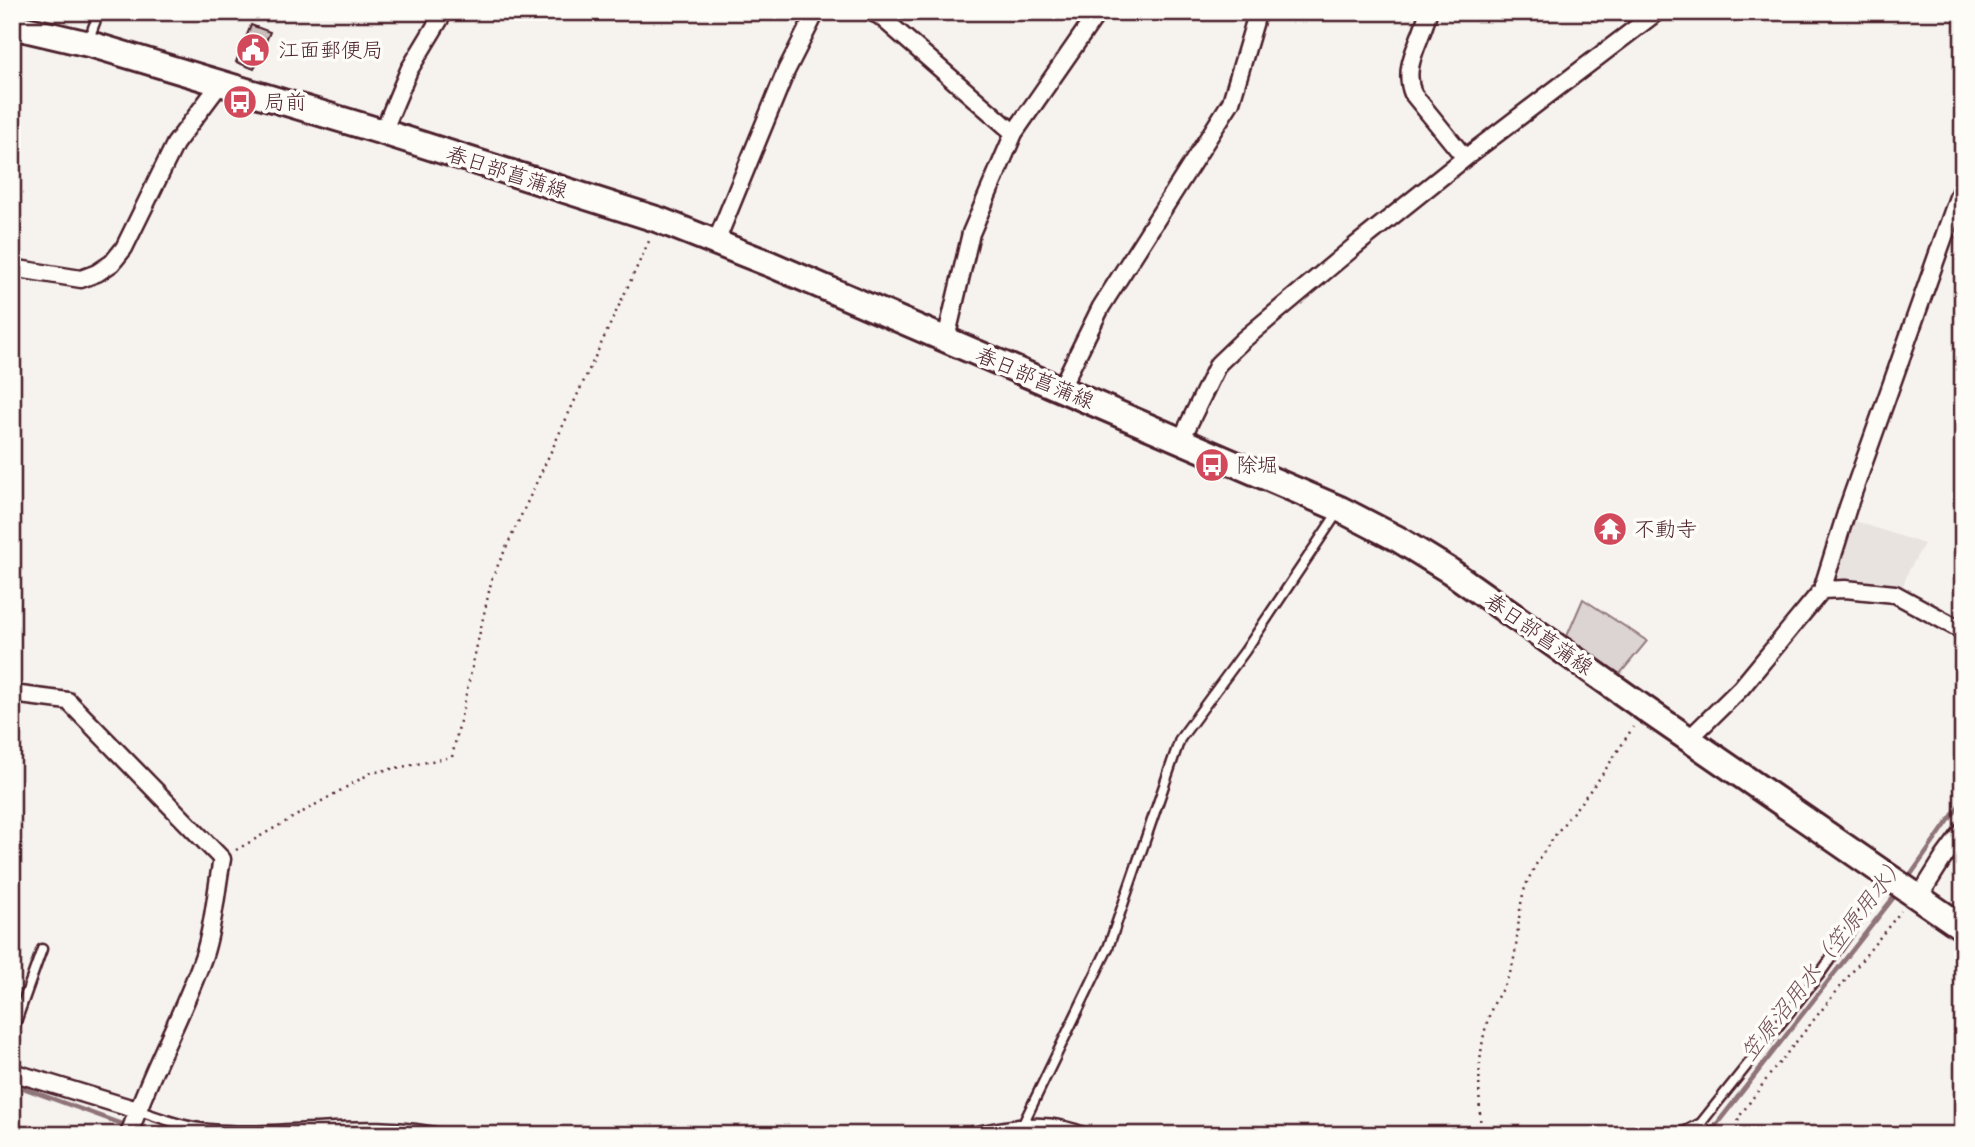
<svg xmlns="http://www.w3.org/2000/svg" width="1975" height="1147" font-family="'Playpen Sans','Klee One',sans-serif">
	<rect width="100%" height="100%" fill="#f6f3ef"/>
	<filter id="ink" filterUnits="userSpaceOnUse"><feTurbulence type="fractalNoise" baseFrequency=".0143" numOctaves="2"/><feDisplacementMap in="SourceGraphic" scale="14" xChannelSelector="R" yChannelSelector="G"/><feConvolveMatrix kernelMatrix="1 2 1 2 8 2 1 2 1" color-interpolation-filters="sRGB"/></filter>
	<g filter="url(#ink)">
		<path fill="#e9e3e0" d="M1852,520L1924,544L1908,572L1903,586L1899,588L1872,582L1838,580L1834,575Z"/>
		<path fill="#dcd4d2" stroke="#937a7e" stroke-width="2" d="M1583,599L1647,641L1615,680L1564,643Z"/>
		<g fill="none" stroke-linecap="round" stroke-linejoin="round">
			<path stroke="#8e7378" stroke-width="4.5" d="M1907,880L1963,800
				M12,1084L119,1123L160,1135
				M1709,1134L1897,893"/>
		</g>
		<path fill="#cbbfbe" stroke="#4a1f2b" stroke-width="2" d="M251,25L270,32L254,69L236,62Z"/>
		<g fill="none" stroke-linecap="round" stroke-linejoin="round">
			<g stroke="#4a1f2b" stroke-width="13">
				<path id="service" d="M88,41L99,12
					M12,1033L42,949
					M137,1110C161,1118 184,1127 209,1129C289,1136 370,1115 449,1135
					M1701,1123L1703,1127L1712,1135
					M954,1135C1004,1127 1042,1112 1091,1135
					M1023,1135L1024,1122L1108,948L1180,739L1245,651L1338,512
					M1678,1135L1701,1123L1819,975L1887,879"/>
			</g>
			<g stroke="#4a1f2b" stroke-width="21">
				<path id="minor" d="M871,12L880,16L1014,133L971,233L946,339
					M1428,12C1422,41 1401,65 1413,94L1465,158
					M383,132L409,70L444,12
					M1014,133L1098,12
					M716,242L786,71L816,12
					M12,268L81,279L97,273L112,263L124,248L175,144L220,84
					M1061,388L1101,307L1231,102L1255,21L1256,12
					M1181,440L1218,364L1243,340L1355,246L1465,158L1657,12
					M1822,590L1845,589L1895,594L1963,631
					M12,694L68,701L222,859C216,890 214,925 204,955C183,1016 149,1073 129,1135
					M1690,738L1741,688L1822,590L1848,507L1963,183
					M1919,897L1944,857L1963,831
					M12,1072L137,1110"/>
			</g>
			<g stroke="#4a1f2b" stroke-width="30">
				<path id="primary" d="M12,26L93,45L383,132L659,220L770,264L1340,509L1398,539L1450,571L1645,709L1963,928"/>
			</g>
			<path stroke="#4a1f2b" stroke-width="2.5" stroke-dasharray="2 5" stroke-linecap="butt" d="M236,850L371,773L452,757L492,578L650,239
				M1481,1135C1479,1093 1476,1053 1490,1013C1495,998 1506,985 1511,970C1521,938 1515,905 1530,876C1548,839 1577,809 1601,776C1612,760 1623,743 1633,727
				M1736,1135L1739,1117L1768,1077L1901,911"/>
			<use href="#service" stroke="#fdfcf7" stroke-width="8"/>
			<use href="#minor" stroke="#fdfcf7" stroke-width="16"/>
			<use href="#primary" stroke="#fdfcf7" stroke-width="24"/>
		</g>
	</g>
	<defs>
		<g id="civic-disc" transform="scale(1.75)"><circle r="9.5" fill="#d1495b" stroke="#fdfcf7"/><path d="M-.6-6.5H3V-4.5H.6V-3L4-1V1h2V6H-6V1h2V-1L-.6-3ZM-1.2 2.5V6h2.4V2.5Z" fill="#fff"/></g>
		<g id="bus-disc" transform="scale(1.75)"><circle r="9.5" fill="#d1495b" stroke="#fdfcf7"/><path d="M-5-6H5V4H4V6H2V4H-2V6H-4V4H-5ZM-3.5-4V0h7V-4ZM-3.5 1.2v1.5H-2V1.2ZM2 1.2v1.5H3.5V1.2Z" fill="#fff"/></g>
		<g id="temple-disc" transform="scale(1.75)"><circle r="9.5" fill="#d1495b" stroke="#fdfcf7"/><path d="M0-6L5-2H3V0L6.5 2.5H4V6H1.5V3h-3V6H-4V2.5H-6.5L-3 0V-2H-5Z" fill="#fff"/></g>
	</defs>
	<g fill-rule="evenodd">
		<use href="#civic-disc" x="253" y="50"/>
		<use href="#bus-disc" x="240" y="102"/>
		<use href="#bus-disc" x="1212" y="465"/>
		<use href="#temple-disc" x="1610" y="529"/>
	</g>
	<g text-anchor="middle" stroke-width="7" stroke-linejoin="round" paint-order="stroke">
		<g font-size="21" fill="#4a1f2b" stroke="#fdfcf7" text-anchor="start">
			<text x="278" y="57">江面郵便局</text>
			<text x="264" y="109">局前</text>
			<text x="1236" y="472">除堀</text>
			<text x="1634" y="536">不動寺</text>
		</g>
		<g font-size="21" fill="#4a1f2b" stroke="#fdfcf7">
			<text transform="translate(507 172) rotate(18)" y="7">春日部菖蒲線</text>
			<text transform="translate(1035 378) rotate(23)" y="7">春日部菖蒲線</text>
			<text transform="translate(1539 634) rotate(35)" y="7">春日部菖蒲線</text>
		</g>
		<g font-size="23" font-style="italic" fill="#725058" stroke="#fdfcf7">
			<text transform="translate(1823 958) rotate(-52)" y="8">笠原沼用水（笠原用水）</text>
		</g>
	</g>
	<rect width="1975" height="1147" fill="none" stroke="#fdfcf7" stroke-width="42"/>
	<rect x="21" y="21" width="1933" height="1105" fill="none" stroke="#4a1f2b" stroke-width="2.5" filter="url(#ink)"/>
</svg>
